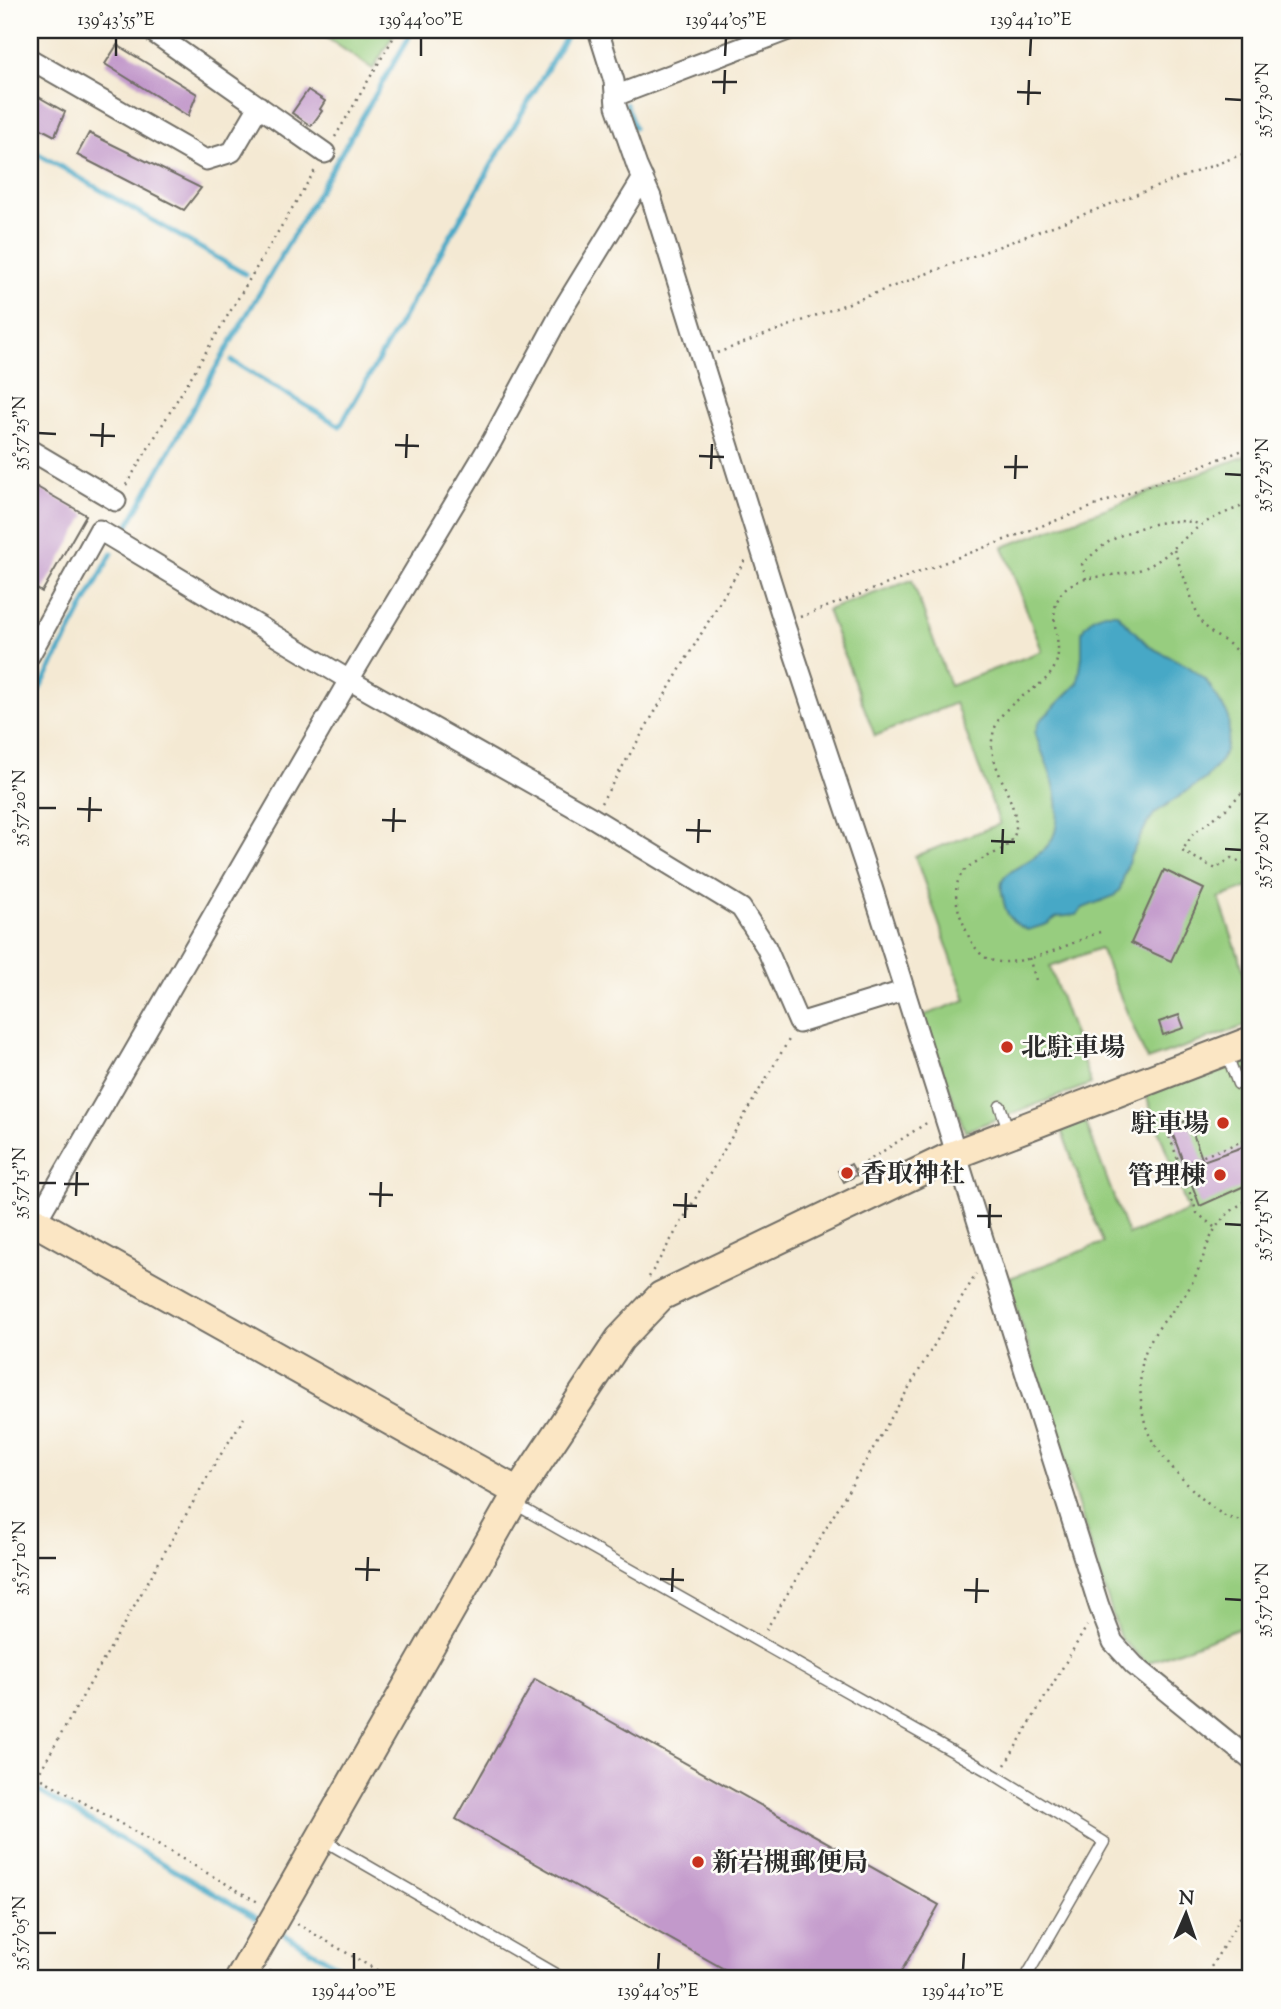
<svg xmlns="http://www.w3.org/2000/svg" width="1281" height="2009" font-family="'Sorts Mill Goudy','Noto Serif JP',serif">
	<rect width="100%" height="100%" fill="#fdfcf7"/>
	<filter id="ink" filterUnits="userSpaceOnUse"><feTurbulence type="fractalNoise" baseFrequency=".0143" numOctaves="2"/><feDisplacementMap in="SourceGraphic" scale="14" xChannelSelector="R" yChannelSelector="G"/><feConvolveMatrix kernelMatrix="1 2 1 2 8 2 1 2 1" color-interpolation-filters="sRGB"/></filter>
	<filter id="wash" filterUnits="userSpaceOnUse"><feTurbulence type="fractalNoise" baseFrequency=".00686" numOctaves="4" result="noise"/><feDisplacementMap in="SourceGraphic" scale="28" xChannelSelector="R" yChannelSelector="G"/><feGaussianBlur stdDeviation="1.57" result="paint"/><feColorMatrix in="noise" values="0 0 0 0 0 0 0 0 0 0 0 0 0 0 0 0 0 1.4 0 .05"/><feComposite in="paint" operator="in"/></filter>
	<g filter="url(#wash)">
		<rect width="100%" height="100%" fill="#f4e9d3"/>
		<path fill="#97cd7f" stroke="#617c55" stroke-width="2" d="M333,30H396L373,69L327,38Z
			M1251,454V886L1219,898L1251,993V1024L1147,1060L1100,948L1050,967L1091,1084L965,1131L922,1016L966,1000L915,856L1000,824L955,703L875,736L827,610L912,580L950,686L1042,651L1003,547Z
			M1251,1054V1624L1147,1663L1120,1638L1007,1279L1103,1243L1060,1126L1084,1118L1128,1235L1188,1211L1146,1095Z"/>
		<path fill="#47a8c6" stroke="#396a78" stroke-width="2" d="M1104,613H1116L1150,647L1188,666L1206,680L1228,715L1229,732L1225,751L1219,763L1205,779L1155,813L1147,824L1130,857L1120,889L1114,896L1083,908L1076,915L1057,917L1047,924L1028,930C1014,924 1007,917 1004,903C1003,897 1000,888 1002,882C1007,866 1047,860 1055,832C1065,798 1046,765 1035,733L1039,722L1078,683L1082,656V632L1085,626L1094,617Z"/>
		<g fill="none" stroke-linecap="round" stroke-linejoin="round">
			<path stroke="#47a8c6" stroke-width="5" d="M626,104L634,128
				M30,149L245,274
				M232,361L340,426L570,30
				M120,540L210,378L413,30
				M30,707L112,553
				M38,1791L256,1918
				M285,1935L360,1979"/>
		</g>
		<g id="blocks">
			<path fill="#c299cb" d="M117,45L197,94L188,116L105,64Z
				M308,90L325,101L320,109L322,111L311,126L292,113Z
				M30,92L65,112L55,136L30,123Z
				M89,133L201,188L184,210L77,155Z
				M30,483L86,515L42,592L30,585Z
				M1164,870L1204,889L1171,961L1131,943Z
				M1179,1015L1184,1028L1163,1035L1159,1022Z
				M1188,1120L1203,1161L1251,1144V1183L1200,1206L1170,1127Z
				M851,1164L857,1175L844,1182L838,1171Z
				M535,1679L939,1905L897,1979H742L456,1819Z"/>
		</g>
	</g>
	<g filter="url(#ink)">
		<use href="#blocks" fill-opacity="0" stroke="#716e66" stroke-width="2"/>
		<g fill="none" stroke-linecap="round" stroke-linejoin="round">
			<g stroke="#716e66" stroke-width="13">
				<path id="lane" d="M1226,1052L1238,1084
					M1000,1106L1009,1132
					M513,1503L998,1777L1104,1842L1025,1979
					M323,1840L564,1979"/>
			</g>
			<g stroke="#716e66" stroke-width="23">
				<path id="street" d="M150,30L325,153
					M598,30L614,81L616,106L637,166L651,197L784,623L872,887L1099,1606L1113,1642L1134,1665L1251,1760
					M30,59L206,160L232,152L259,106
					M615,96L788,30
					M30,450L116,501
					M30,655L99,530L349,680L593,818L741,908L766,947L799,1023L903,991
					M30,1232L349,680L492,441L564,307L643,178"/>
			</g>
			<g stroke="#716e66" stroke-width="32">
				<path id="secondary" d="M30,1219L518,1492
					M240,1979L518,1492L620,1339L661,1296L956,1154L1251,1041"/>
			</g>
			<path stroke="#716e66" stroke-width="2.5" stroke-dasharray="2 5" stroke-linecap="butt" d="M335,137L398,30
				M717,353L1251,151
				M126,485L317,167
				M1174,550L1200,621L1213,634L1228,643L1245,659L1251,670
				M1086,579L1082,564C1090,557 1098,549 1107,543C1130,528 1175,514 1201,525
				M800,617L1251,447
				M1251,783L1226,809L1193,834L1182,851L1216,869L1231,858L1251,866
				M601,803L746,558
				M1100,932C1072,942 1005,978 981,954C970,943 967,932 961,918C936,846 1014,868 1016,827C1017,801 989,765 992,741C996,698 1044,693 1055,666C1066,640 1042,616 1064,590C1078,574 1119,577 1139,570C1168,560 1179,539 1203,524C1218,515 1235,509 1251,503
				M1029,958L1036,980
				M1180,1165L1163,1120L1190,1111
				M854,1170L928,1122
				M1251,1198C1205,1224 1213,1241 1192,1283C1178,1310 1151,1328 1143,1359C1138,1382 1140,1413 1149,1434C1160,1458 1202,1503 1225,1516C1233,1520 1243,1521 1251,1523
				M1214,1227L1197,1213L1180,1165L1251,1138
				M649,1277L790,1038
				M766,1630L976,1274
				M1005,1765L1087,1626
				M30,1772L258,1902
				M30,1789L216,1462L244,1418
				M297,1924L392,1979
				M269,1971L283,1979
				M1204,1979L1251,1899"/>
			<use href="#lane" stroke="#fff" stroke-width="10"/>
			<use href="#street" stroke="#fff" stroke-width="19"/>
			<use href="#secondary" stroke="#fbe6c4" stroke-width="28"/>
		</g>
	</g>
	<path fill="none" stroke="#2b2b2b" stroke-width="2.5" d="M116,56V38M421,56V38M725,56L726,38M1030,56L1031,38M712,82H737M1017,92L1041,93M724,94L725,70M1225,99L1242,100M1028,105L1029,80M38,433L56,434M90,435L115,436M395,445L419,446M102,447L103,423M699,456L724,457M406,458L407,434M1004,467H1028M711,469L712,444M1225,474L1242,475M1015,479L1016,455M38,808H56M77,809L102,810M382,820L406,821M89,822L90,797M686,830L711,831M393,832L394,808M991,841L1015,842M698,843L699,819M1225,849L1242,850M1002,854L1003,829M38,1183H56M64,1184H89M369,1194L393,1195M76,1196L77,1172M673,1205L697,1206M380,1207L381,1182M977,1216H1002M685,1218L686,1193M1225,1224L1242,1225M989,1228L990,1204M38,1558H56M355,1569L380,1570M660,1579L684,1580M367,1581L368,1557M964,1590L989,1591M672,1592L673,1568M1225,1599L1242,1600M976,1603L977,1578M38,1933H56M354,1970V1953M658,1970L659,1953M963,1970L964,1953"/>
	<g fill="#c8321e" stroke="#fdfcf7" stroke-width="2.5">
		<circle cx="1007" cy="1047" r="7"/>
		<circle cx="1223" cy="1123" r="7"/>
		<circle cx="847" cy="1173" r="7"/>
		<circle cx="1220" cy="1175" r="7"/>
		<circle cx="698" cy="1862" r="7"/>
	</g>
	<g text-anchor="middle" stroke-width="5" stroke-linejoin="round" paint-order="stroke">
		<g font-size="26" font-weight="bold" fill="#2b2b2b" stroke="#fdfcf7" text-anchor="start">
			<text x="1021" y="1056">北駐車場</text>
			<text x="1209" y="1132" text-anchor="end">駐車場</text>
			<text x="861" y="1182">香取神社</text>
			<text x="1206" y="1184" text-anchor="end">管理棟</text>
			<text x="712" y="1871">新岩槻郵便局</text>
		</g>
	</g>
	<rect width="1281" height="2009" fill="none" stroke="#fdfcf7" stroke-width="77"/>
	<g transform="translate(1186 1914) rotate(2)" stroke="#fdfcf7" stroke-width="5" paint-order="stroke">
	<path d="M0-5L12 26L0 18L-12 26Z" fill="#2b2b2b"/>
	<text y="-10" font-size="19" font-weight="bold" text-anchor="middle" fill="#2b2b2b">N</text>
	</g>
	<rect x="38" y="38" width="1204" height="1932" fill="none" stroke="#2b2b2b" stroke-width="2.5"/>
	<g font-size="18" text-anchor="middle" fill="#2b2b2b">
		<text x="116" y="25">139°43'55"E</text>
		<text x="421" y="25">139°44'00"E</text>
		<text x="726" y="25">139°44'05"E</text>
		<text x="1031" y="25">139°44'10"E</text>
		<text transform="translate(1262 100) rotate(-90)" y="6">35°57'30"N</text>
		<text transform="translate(19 433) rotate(-90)" y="6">35°57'25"N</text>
		<text transform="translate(1262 475) rotate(-90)" y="6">35°57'25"N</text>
		<text transform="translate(19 808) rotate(-90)" y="6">35°57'20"N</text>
		<text transform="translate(1262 850) rotate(-90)" y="6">35°57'20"N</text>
		<text transform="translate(19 1183) rotate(-90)" y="6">35°57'15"N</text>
		<text transform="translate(1262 1225) rotate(-90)" y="6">35°57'15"N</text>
		<text transform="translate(19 1558) rotate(-90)" y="6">35°57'10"N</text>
		<text transform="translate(1262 1600) rotate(-90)" y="6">35°57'10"N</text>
		<text transform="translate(19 1933) rotate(-90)" y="6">35°57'05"N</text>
		<text x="354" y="1996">139°44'00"E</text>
		<text x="658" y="1996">139°44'05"E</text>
		<text x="963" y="1996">139°44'10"E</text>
	</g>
</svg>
